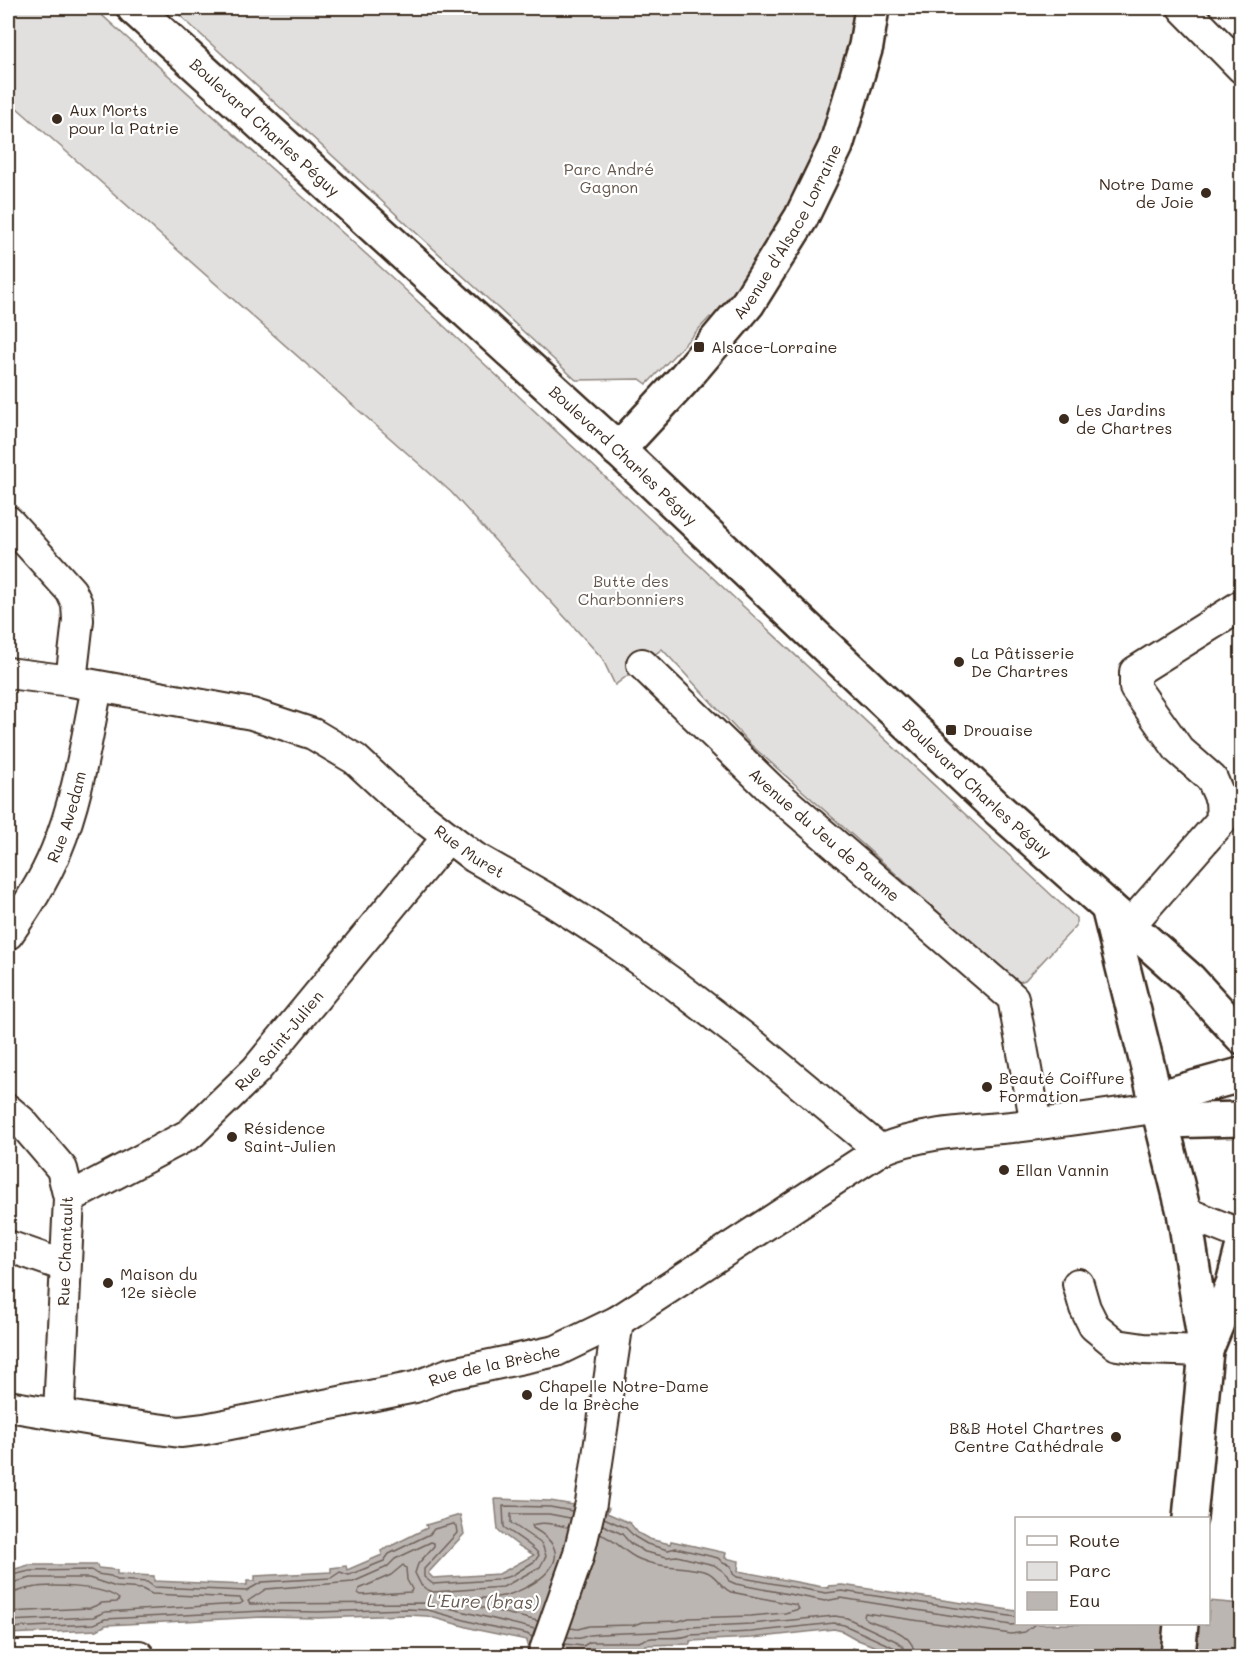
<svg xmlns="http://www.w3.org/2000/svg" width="1249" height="1664" font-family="Mali,sans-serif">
	<rect width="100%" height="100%" fill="#fff"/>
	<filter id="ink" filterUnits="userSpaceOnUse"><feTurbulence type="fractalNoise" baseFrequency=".0167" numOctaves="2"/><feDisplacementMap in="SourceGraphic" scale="12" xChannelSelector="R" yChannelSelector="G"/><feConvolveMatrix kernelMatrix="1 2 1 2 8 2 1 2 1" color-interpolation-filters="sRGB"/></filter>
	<g filter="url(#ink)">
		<path fill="#e2e0de" stroke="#8e857e" stroke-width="1.5" d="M8,8H94L398,283L1076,918V926L1025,980L1019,982L1010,980L933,907L751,745L662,649L615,685L602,658L451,492L8,100Z
			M172,8H860L857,28L815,159L765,258L714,321L710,317L647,384L640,379L576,380Z
			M852,1648L885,1656H848Z"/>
		<path fill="#bcb6b3" stroke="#887e77" stroke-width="1.5" d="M495,1499L550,1501L580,1506L603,1505L609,1508L607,1513L630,1523L638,1533L649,1539L670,1544L671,1541L726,1553L725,1558L739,1561L738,1571L828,1588V1586L842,1585L1016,1611V1624H1208L1209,1601L1242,1604L1241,1656H900L858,1640L842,1631L834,1629L752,1638L690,1641V1644L645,1645L644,1648H590L589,1653L560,1650L542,1656H528L527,1640L478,1630L427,1616L407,1615L318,1618L264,1617L106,1625L97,1630L8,1634V1571L29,1565H97L98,1568L117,1570V1574L154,1576V1581L247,1585V1581H255V1576L331,1572V1568L346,1566L347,1570L382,1555L381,1551L427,1528L426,1525L460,1515L464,1534L428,1573L433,1578L499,1574L534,1555L519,1546L498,1530Z"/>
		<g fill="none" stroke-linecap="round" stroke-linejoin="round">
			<path stroke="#6f625a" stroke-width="1.5" d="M604,1518L626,1528L635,1537L647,1544L668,1550L676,1548L718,1558L723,1563L731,1566L733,1574L737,1577L826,1593L842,1591L1016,1617
				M603,1525L622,1534L630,1543L645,1552L667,1557L677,1556L714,1565L724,1572L729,1581L736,1584L825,1601L841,1598L1011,1625L1021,1624
				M403,1565L406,1568L407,1580L412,1589L411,1592L361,1595L358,1593L359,1589L391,1575Z
				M8,1576L30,1571L91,1570L97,1574L111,1576L117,1580L147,1582L154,1587L246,1591L262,1582L331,1578L340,1572L349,1575L384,1561L389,1554L430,1534L434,1529L453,1524L456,1526L457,1533L424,1569V1577L433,1584L496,1580L511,1576L535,1561L539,1555C536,1547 512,1534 504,1527L503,1506L550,1507L572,1511
				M8,1584L31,1578H89L116,1587L142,1589L152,1594L240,1598L243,1602L240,1604L105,1612L93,1617L8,1621
				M8,1593C16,1593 23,1589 31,1588C50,1584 105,1586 119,1599L117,1602L102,1603L90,1608L8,1612
				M538,1621L471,1605L469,1601L471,1599C483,1598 496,1598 508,1595C542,1583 581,1555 533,1528L532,1525C543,1521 557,1525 568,1527
				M8,1628L94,1624L105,1619L264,1611L318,1612L407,1609L428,1610L479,1624L527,1634L532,1637
				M570,1628L578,1629L589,1626L634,1625L642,1622L679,1621L689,1618L750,1616L785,1613L799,1609L797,1605L731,1592C721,1588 717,1576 707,1572C684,1565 661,1569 639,1559C623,1552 618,1541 600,1534
				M535,1629L428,1603L250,1604L248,1601L266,1589L353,1582L387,1567L395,1559L431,1542L434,1543V1546L418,1564L415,1573L421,1585L426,1589L433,1592L503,1587L540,1567L546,1556L542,1544L511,1523V1514H549L570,1518
				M567,1637C572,1637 577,1639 581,1638C585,1637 587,1635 590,1635C623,1631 658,1635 690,1627L751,1624L835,1616L847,1618L898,1642L904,1648L906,1656
				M565,1644L583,1646L590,1642H639C654,1633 675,1642 690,1635L751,1632L834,1623L844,1625L895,1648L898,1652L899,1656
				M915,1656C914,1632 887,1628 868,1620L864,1617L865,1613L1011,1634L1025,1632L1035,1624"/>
			<g stroke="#3b2a1e" stroke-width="34">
				<g id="street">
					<path d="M1183,8L1242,68"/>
					<path d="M8,521L71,591L77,604L78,620L71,681"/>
					<path id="s1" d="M642,664L772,790L1013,998L1036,1124"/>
					<path id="s2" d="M8,673L71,681L252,714L313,734L355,759L395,796L474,857L553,902L612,940L678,987L756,1047L880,1150"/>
					<path d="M1129,926L1222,820L1221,800L1212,779L1179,750L1135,688V672L1242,605"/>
					<path id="s3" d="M8,934C26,908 44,881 56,851C78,799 86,741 97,687"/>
					<path d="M8,1110L21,1121L62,1169L69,1198L59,1413"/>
					<path id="s4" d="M69,1198L190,1134L256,1070L448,837"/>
					<path d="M1184,1212L1242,1235"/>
					<path d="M8,1246L65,1266"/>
					<path d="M1078,1284L1085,1308L1094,1326L1117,1345L1144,1349L1206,1351"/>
					<path id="s5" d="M8,1406L104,1422L180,1432L205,1429L415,1387L448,1374L556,1351L618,1321L880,1150C924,1131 975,1131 1022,1126C1068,1121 1114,1114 1160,1107"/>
					<path d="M8,1656H139"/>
					<path d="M543,1656L578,1557L591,1503L618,1321"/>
				</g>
			</g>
			<g stroke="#3b2a1e" stroke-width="38">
				<g id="secondary">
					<path id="s6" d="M134,8L608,440L999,810L1190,980L1242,1037"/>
					<path id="s7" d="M618,450L683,380L748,303L801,218L836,146L866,46L872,8"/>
					<path d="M1108,907L1184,1212L1206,1351L1190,1518"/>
					<path d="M1157,1098L1240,1075"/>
					<path d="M1163,1121L1242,1119"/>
					<path d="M1206,1350L1233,1284L1242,1249"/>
					<path d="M1178,1656L1181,1624"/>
				</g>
			</g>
			<use href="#street" stroke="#fff" stroke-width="30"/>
			<use href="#secondary" stroke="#fff" stroke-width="33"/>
		</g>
	</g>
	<g fill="#3b2a1e" stroke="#fff" stroke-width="2">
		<circle cx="57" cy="119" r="6"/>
		<circle cx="1206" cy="193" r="6"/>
		<rect x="693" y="341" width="12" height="12" rx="3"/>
		<circle cx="1064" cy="419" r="6"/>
		<circle cx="959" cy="662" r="6"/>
		<rect x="945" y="724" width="12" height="12" rx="3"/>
		<circle cx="987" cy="1087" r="6"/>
		<circle cx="232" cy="1137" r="6"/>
		<circle cx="1004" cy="1170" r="6"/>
		<circle cx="108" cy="1283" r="6"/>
		<circle cx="527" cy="1395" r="6"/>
		<circle cx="1116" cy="1437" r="6"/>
	</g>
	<g text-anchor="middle" stroke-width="4.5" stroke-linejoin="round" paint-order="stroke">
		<g font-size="16" fill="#3b2a1e" stroke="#fff" text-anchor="start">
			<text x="69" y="116">Aux Morts<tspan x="69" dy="18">pour la Patrie</tspan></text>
			<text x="1194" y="190" text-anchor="end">Notre Dame<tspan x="1194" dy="18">de Joie</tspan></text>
			<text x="711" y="353">Alsace-Lorraine</text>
			<text x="1076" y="416">Les Jardins<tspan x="1076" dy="18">de Chartres</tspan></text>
			<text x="971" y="659">La Pâtisserie<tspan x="971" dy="18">De Chartres</tspan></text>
			<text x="963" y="736">Drouaise</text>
			<text x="999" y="1084">Beauté Coiffure<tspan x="999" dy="18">Formation</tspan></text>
			<text x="244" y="1134">Résidence<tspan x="244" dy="18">Saint-Julien</tspan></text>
			<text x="1016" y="1176">Ellan Vannin</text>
			<text x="120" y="1280">Maison du<tspan x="120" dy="18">12e siècle</tspan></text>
			<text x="539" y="1392">Chapelle Notre-Dame<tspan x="539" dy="18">de la Brèche</tspan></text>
			<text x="1104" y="1434" text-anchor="end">B&amp;B Hotel Chartres<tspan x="1104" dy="18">Centre Cathédrale</tspan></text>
		</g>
		<g font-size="16" fill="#3b2a1e" stroke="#fff">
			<text dy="6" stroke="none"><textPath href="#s6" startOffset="177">Boulevard Charles Péguy</textPath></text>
			<text dy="6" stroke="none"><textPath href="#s7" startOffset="278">Avenue d'Alsace Lorraine</textPath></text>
			<text dy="6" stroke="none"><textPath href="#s6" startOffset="663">Boulevard Charles Péguy</textPath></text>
			<text dy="6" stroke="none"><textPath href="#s6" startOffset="1149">Boulevard Charles Péguy</textPath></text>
			<text dy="6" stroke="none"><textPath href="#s3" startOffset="132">Rue Avedam</textPath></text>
			<text dy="6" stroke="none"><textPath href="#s1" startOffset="250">Avenue du Jeu de Paume</textPath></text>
			<text dy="6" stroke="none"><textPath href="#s2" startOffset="508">Rue Muret</textPath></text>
			<text dy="6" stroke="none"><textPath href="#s4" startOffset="266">Rue Saint-Julien</textPath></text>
			<text transform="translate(65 1251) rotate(-88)" y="6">Rue Chantault</text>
			<text dy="6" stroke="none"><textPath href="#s5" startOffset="496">Rue de la Brèche</textPath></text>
		</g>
		<g font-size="16" fill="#65584e" stroke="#fff">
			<text x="609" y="175">Parc André<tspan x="609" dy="18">Gagnon</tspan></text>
			<text x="631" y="587">Butte des<tspan x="631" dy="18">Charbonniers</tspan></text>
		</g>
		<g font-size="18" font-style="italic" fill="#685b52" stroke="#fff">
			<text transform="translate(483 1602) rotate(1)" y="6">L'Eure (bras)</text>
		</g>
	</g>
	<rect width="1249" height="1664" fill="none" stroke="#fff" stroke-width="30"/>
	<rect x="15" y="15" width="1219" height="1634" fill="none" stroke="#3b2a1e" stroke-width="2" filter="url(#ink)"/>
	<rect x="1015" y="1517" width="195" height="108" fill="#ffffff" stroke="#b1aaa5" stroke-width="1.5"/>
	<rect x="1027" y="1536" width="30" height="9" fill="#ffffff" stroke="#b1aaa5" stroke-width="1.5"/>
	<text x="1069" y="1547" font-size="18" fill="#3b2a1e">Route</text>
	<rect x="1027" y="1562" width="30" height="18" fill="#e2e0de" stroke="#b1aaa5" stroke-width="1.5"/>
	<text x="1069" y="1577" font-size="18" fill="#3b2a1e">Parc</text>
	<rect x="1027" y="1592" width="30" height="18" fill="#bcb6b3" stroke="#b1aaa5" stroke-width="1.5"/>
	<text x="1069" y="1607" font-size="18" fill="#3b2a1e">Eau</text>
</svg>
